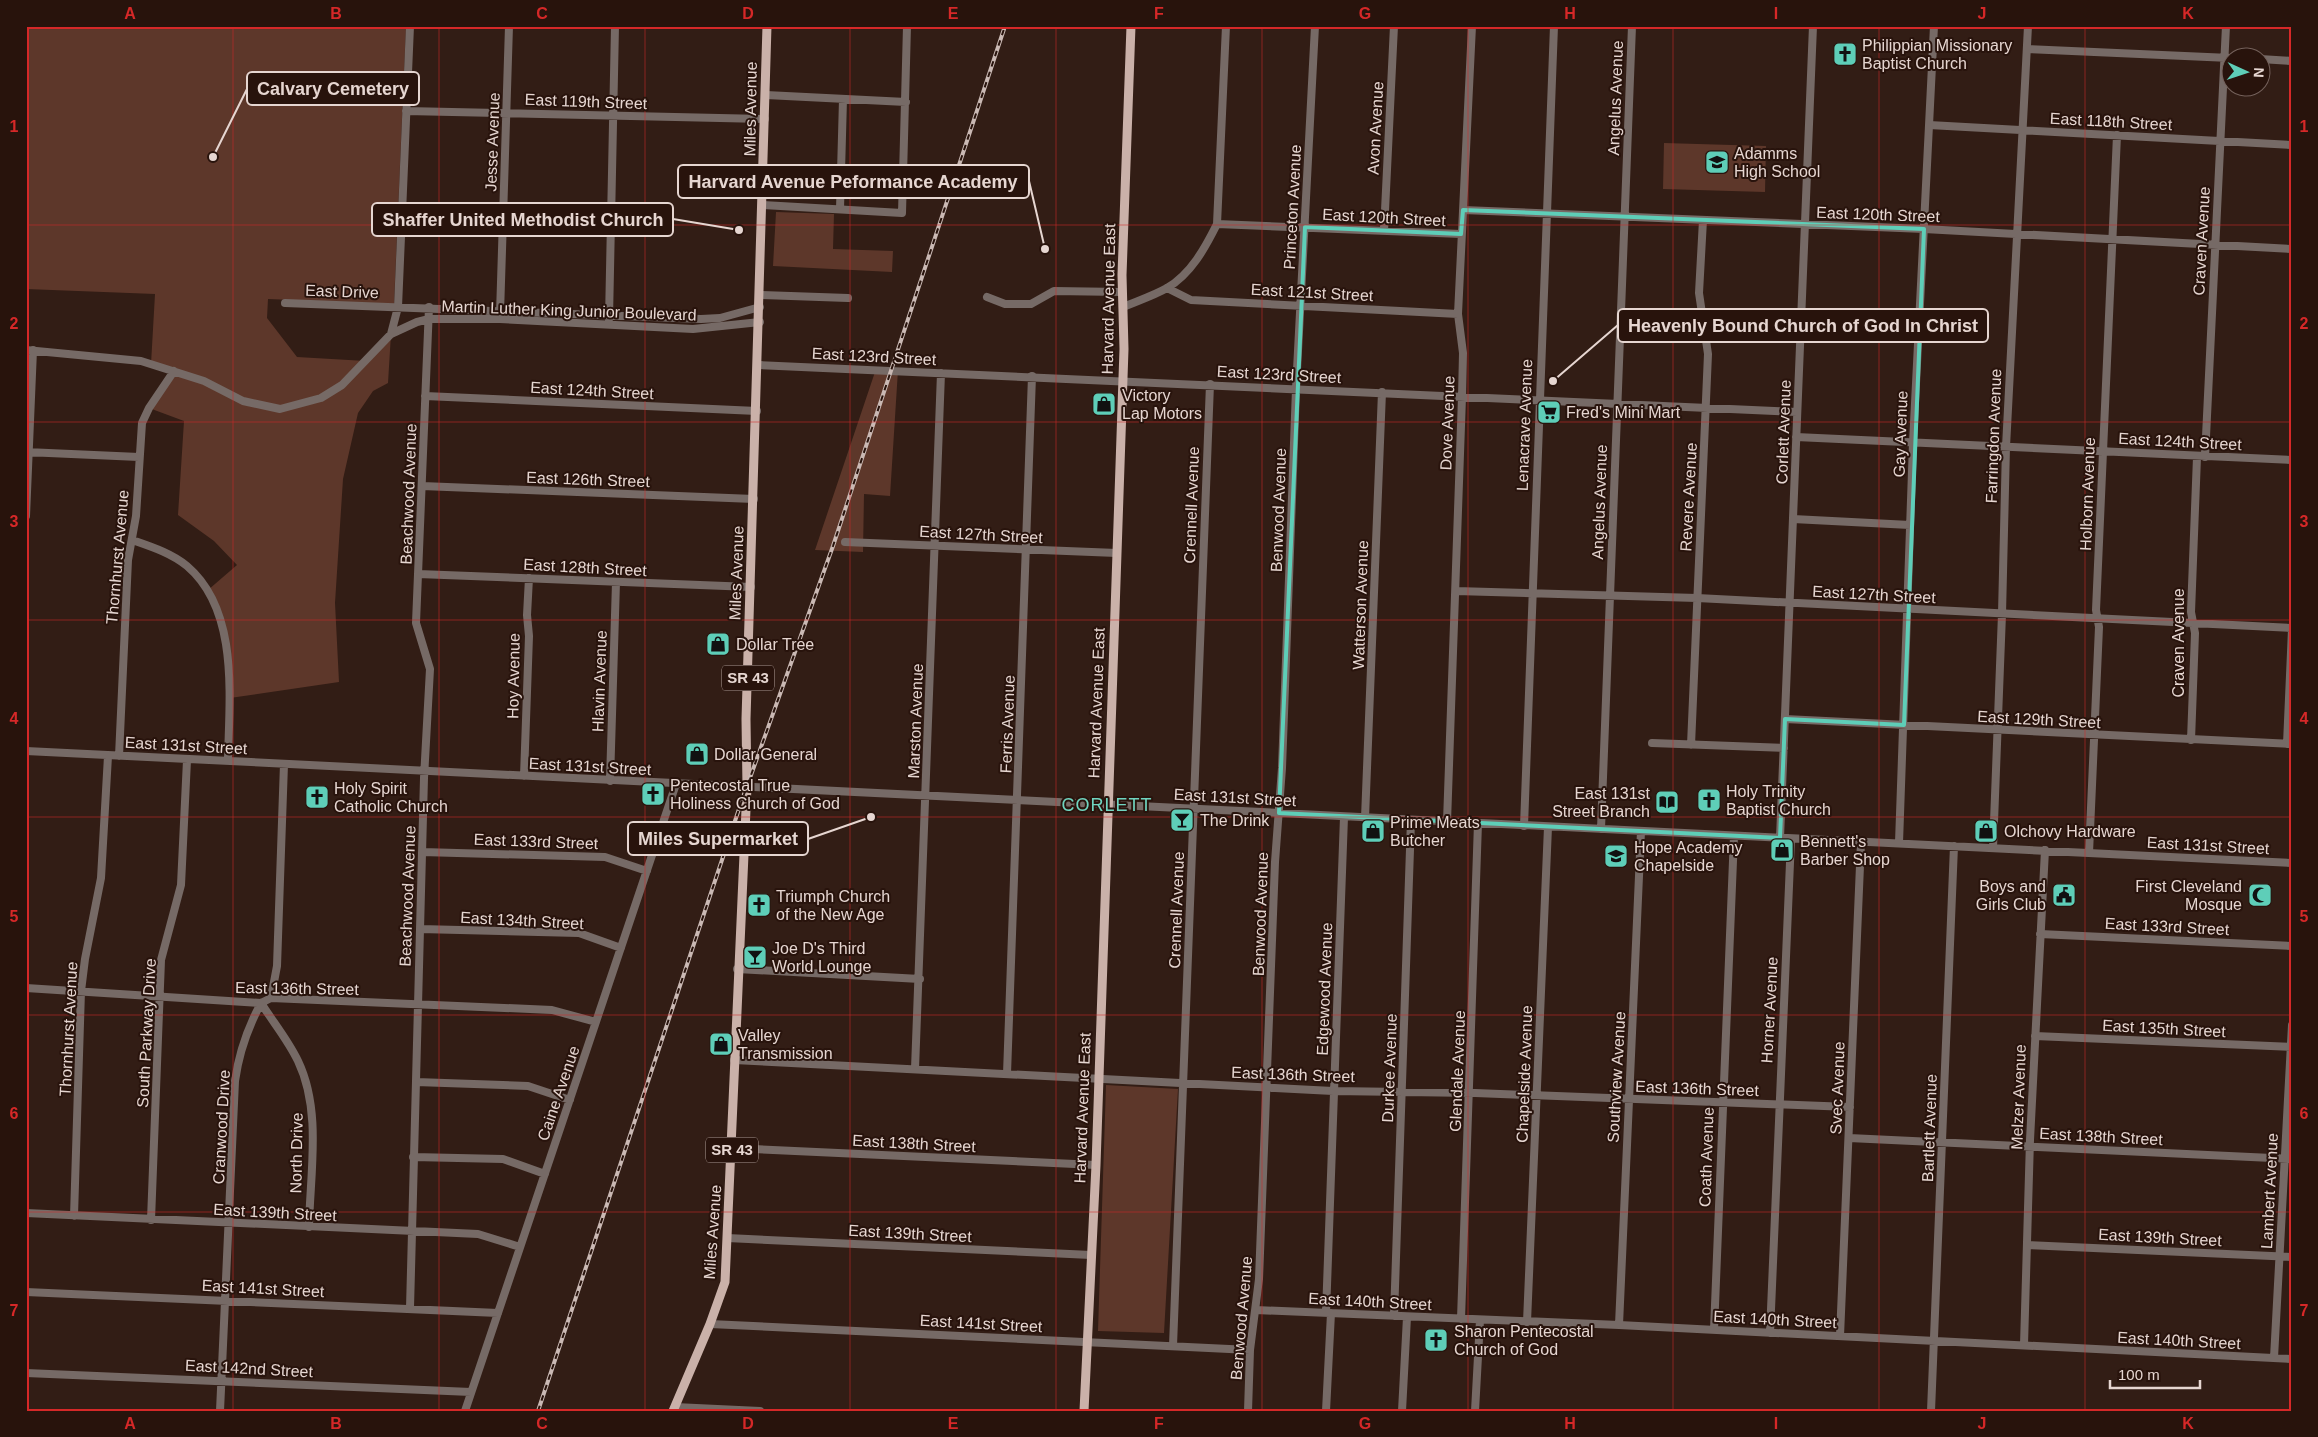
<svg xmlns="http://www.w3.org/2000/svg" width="2318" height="1437" font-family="Arial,sans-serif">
	<rect width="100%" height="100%" fill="#321d15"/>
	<path fill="#5d372a" d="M26,26H406L394,304L268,299L267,318L297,357L366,361L391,334L388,383L373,391L358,413L343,479L335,603L339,682L230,698L224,637L208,590L237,565L214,541L178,515L184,421L149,408L174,371L151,364L155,294L26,289Z
		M1664,143L1766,146L1765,192L1663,189Z
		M776,212L834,214L833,249L893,251L892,272L773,266Z
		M876,369L898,370L890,496L864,494L863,552L815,550Z
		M1106,1085L1178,1089L1164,1333L1098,1331Z"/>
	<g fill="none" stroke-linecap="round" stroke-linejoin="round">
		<path stroke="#766a66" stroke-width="8" d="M2027,49L2230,58
			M2260,59L2292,61
			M766,95L906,102
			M406,111L765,119
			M1929,125L2292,145
			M763,205L902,213L907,26
			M840,209L843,99
			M1463,210L1924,229L2292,249
			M1217,224L1461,234
			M1384,231L1394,26
			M1167,288L1191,300L1458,314
			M760,295L848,298
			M987,297L1005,304H1031L1054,291L1122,292
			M285,303L701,319L720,318L760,307
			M1123,307C1137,301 1153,296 1167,288C1191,274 1205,248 1217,224L1226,26
			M500,314L509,26
			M609,319L615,26
			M391,334L398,307L410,26
			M26,350L141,361L204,381L243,401L280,409L321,398L342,385L391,334L417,322L429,319H500L693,329L760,322
			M759,365L1797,412
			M425,396L757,411
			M1796,437L2292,460
			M26,452L139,457
			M2205,457L2226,26
			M422,486L754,499
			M26,516L33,350
			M1793,519L1910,525
			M132,540C152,547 171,553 187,566C240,611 229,700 228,761
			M845,542L1117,553
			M418,574L751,587
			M1456,591L1697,598L2292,628
			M1785,719L2292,744
			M2191,740L2195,633L2191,612L2197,457
			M1652,743L1784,748
			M2287,744L2292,629
			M1691,745L1708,354L1699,293L1703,220
			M26,751L2292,863
			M119,756L128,560L136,516L142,423L149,408L174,371
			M524,776L529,636L527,615L529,578
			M610,781L616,582
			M1365,818L1382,392
			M1447,822L1462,397L1463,353L1458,314L1472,26
			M1524,826L1554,26
			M1601,829L1632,26
			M1780,838L1813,26
			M1899,843L1913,443L1934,26
			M1993,848L2002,614L2006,447L2028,26
			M422,852L605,857L647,871
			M2089,853L2099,627L2096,610L2117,135
			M420,929L579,933L621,948
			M2040,934L2292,946
			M737,969L920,979
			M26,988L261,1003L271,998L552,1010L596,1022
			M271,998L277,966L284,764
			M261,1003C273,1022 288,1040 298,1061C322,1111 310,1173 309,1227
			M2035,1036L2292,1047
			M734,1060L1333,1091L1475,1093L1850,1107
			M915,1069L941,373
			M1007,1074L1032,376
			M416,1082L528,1086L570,1100
			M1849,1138L2292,1159
			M732,1148L1096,1165
			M413,1157L503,1159L545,1174
			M26,1213L478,1234L520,1247
			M74,1216L81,991L85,959L101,878L108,756
			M151,1220L161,960L181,885L187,760
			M727,1238L1091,1255
			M2027,1245L2292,1257
			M26,1292L498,1313
			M410,1308L424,778L430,669L416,623L429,307
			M1256,1310L1619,1325L2292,1359
			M1326,1313L1344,817
			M1394,1316L1411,820
			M1461,1319L1478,823
			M1527,1322L1548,827
			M710,1324L1250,1350
			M1619,1325L1641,831
			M1714,1330L1734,836
			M1770,1333L1791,839
			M1840,1336L1861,842
			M2024,1345L2030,1140L2045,850
			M1173,1346L1210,384
			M2274,1358L2292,1025
			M26,1373L471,1392
			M675,1407L760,1411
			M220,1411L235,1081C239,1052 247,1029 261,1003
			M465,1411L676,784
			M1248,1411L1250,1350L1259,1279L1275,862L1282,768L1296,389L1315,26
			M1326,1411L1331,1313
			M1402,1411L1407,1317
			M1475,1411L1480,1320
			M1931,1411L1954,846"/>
		<path stroke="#cab1a9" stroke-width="9" d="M673,1411L710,1324L725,1282L747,787L746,719L767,26
			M1084,1411L1096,1165L1124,349L1122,275L1131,26"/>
		<g stroke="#cab9b4" stroke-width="4">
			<path id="rail" d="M538,1411L741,803L833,546L1005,26"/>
		</g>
		<use href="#rail" stroke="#28130c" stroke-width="2" stroke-dasharray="5.5" stroke-linecap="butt"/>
	</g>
	<path fill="none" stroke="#5eceb8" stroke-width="4" stroke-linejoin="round" d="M1463,210L1924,229L1904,725L1785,719L1780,838L1279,813L1305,227L1461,234Z"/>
	<path fill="none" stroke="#d62828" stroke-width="1" stroke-opacity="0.55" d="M233,26V1411M439,26V1411M645,26V1411M850,26V1411M1056,26V1411M1262,26V1411M1468,26V1411M1673,26V1411M1879,26V1411M2085,26V1411M26,225H2292M26,422H2292M26,620H2292M26,817H2292M26,1015H2292M26,1212H2292"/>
	<defs>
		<g id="church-square" transform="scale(1.25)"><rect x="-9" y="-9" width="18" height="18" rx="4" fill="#5eceb8" stroke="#28130c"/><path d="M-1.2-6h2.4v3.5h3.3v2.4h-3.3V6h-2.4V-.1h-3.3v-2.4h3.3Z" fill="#111"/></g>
		<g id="school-square" transform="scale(1.25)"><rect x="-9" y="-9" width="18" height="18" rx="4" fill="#5eceb8" stroke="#28130c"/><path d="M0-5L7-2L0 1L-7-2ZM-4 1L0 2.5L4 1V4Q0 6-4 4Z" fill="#111"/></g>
		<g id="shop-square" transform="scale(1.25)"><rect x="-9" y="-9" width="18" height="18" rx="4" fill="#5eceb8" stroke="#28130c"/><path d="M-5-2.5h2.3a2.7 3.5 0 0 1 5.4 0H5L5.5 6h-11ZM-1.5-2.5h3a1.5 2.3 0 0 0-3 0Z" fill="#111"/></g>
		<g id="supermarket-square" transform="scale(1.25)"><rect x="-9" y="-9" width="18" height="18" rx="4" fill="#5eceb8" stroke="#28130c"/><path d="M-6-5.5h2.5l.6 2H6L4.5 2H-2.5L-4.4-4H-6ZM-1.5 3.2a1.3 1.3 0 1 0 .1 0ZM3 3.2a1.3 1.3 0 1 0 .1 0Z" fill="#111"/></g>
		<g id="library-square" transform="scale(1.25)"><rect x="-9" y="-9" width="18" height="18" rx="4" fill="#5eceb8" stroke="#28130c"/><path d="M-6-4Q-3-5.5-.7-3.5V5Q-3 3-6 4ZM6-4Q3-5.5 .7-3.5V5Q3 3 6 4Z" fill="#111"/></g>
		<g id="bar-square" transform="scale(1.25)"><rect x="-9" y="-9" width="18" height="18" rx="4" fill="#5eceb8" stroke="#28130c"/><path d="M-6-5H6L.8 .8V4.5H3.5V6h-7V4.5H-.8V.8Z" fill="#111"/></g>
		<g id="civic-square" transform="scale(1.25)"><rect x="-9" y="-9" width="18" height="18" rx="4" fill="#5eceb8" stroke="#28130c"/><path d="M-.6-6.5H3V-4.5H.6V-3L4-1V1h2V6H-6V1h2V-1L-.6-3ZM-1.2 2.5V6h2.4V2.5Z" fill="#111"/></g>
		<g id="mosque-square" transform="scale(1.25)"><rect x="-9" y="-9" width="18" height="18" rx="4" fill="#5eceb8" stroke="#28130c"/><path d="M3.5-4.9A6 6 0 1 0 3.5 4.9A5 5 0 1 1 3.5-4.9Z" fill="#111"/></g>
	</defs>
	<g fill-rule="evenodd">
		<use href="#church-square" x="1845" y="54"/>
		<use href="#school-square" x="1717" y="162"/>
		<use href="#shop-square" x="1104" y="404"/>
		<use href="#supermarket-square" x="1549" y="412"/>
		<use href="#shop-square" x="718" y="644"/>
		<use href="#shop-square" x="697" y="754"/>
		<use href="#church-square" x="653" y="794"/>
		<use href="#church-square" x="317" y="797"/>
		<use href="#church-square" x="1709" y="800"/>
		<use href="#library-square" x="1667" y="802"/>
		<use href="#bar-square" x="1182" y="820"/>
		<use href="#shop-square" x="1373" y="831"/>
		<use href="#shop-square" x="1986" y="831"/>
		<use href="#shop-square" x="1782" y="850"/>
		<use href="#school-square" x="1616" y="856"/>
		<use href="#civic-square" x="2064" y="895"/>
		<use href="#mosque-square" x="2260" y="895"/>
		<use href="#church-square" x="759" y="905"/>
		<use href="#bar-square" x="755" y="957"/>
		<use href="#shop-square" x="721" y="1044"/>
		<use href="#church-square" x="1436" y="1340"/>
	</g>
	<g text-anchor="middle" stroke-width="4" stroke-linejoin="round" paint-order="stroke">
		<g fill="#28130c" stroke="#ad9c96" stroke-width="1">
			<rect x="722" y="665.5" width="52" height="25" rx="4"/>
			<rect x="706" y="1137.5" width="52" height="25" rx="4"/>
		</g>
		<g font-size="15" font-weight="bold" fill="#e6d6d1">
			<text x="748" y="683">SR 43</text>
			<text x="732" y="1155">SR 43</text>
		</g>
		<g font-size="16" fill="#e6d6d1" stroke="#28130c" text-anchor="start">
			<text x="1862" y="51">Philippian Missionary<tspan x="1862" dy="18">Baptist Church</tspan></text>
			<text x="1734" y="159">Adamms<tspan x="1734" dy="18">High School</tspan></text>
			<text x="1122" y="401">Victory<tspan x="1122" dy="18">Lap Motors</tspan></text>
			<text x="1566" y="418">Fred's Mini Mart</text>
			<text x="736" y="650">Dollar Tree</text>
			<text x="714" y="760">Dollar General</text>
			<text x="670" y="791">Pentecostal True<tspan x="670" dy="18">Holiness Church of God</tspan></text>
			<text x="334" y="794">Holy Spirit<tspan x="334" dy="18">Catholic Church</tspan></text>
			<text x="1726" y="797">Holy Trinity<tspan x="1726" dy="18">Baptist Church</tspan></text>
			<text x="1650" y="799" text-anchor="end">East 131st<tspan x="1650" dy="18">Street Branch</tspan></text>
			<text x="1200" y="826">The Drink</text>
			<text x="1390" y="828">Prime Meats<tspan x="1390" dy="18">Butcher</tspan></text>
			<text x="2004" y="837">Olchovy Hardware</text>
			<text x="1800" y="847">Bennett's<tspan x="1800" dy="18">Barber Shop</tspan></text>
			<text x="1634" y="853">Hope Academy<tspan x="1634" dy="18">Chapelside</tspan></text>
			<text x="2046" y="892" text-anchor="end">Boys and<tspan x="2046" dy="18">Girls Club</tspan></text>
			<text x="2242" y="892" text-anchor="end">First Cleveland<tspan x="2242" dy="18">Mosque</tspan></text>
			<text x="776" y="902">Triumph Church<tspan x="776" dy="18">of the New Age</tspan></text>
			<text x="772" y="954">Joe D's Third<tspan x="772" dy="18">World Lounge</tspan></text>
			<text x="738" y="1041">Valley<tspan x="738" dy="18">Transmission</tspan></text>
			<text x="1454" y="1337">Sharon Pentecostal<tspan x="1454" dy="18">Church of God</tspan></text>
		</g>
		<g font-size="16" fill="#e6d6d1" stroke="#28130c">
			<text transform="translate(1615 98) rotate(-88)" y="6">Angelus Avenue</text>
			<text transform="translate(586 101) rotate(2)" y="6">East 119th Street</text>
			<text transform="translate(750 109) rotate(-89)" y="6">Miles Avenue</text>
			<text transform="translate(2111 121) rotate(3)" y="6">East 118th Street</text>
			<text transform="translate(1375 128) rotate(-87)" y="6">Avon Avenue</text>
			<text transform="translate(492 142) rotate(-88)" y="6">Jesse Avenue</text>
			<text transform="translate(1292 207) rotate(-87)" y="6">Princeton Avenue</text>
			<text transform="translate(1878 214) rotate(2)" y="6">East 120th Street</text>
			<text transform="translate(1384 217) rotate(3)" y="6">East 120th Street</text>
			<text transform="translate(2201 241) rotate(-87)" y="6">Craven Avenue</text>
			<text transform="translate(342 291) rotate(2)" y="6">East Drive</text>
			<text transform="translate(1312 292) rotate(3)" y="6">East 121st Street</text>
			<text transform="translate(1108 299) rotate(-89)" y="6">Harvard Avenue East</text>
			<text transform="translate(569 310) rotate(2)" y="6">Martin Luther King Junior Boulevard</text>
			<text transform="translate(874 356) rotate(3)" y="6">East 123rd Street</text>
			<text transform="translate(1279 374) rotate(3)" y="6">East 123rd Street</text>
			<text transform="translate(592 390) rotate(3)" y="6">East 124th Street</text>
			<text transform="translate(1447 423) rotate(-88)" y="6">Dove Avenue</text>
			<text transform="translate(1524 425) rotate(-88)" y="6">Lenacrave Avenue</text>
			<text transform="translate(1783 432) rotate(-88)" y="6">Corlett Avenue</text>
			<text transform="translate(1900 434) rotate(-88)" y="6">Gay Avenue</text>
			<text transform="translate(1993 436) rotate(-88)" y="6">Farringdon Avenue</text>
			<text transform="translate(2180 441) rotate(3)" y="6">East 124th Street</text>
			<text transform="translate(588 479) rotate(2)" y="6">East 126th Street</text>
			<text transform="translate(408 494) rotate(-88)" y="6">Beachwood Avenue</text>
			<text transform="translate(2087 494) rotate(-88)" y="6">Holborn Avenue</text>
			<text transform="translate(1688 497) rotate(-87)" y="6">Revere Avenue</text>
			<text transform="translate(1599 502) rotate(-88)" y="6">Angelus Avenue</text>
			<text transform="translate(1191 505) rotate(-88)" y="6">Crennell Avenue</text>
			<text transform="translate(1278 510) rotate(-88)" y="6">Benwood Avenue</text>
			<text transform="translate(981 534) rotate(3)" y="6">East 127th Street</text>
			<text transform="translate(117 557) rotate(-85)" y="6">Thornhurst Avenue</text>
			<text transform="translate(585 567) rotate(3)" y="6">East 128th Street</text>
			<text transform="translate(736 573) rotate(-88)" y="6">Miles Avenue</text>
			<text transform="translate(1874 594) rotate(3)" y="6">East 127th Street</text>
			<text transform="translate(1360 605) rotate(-88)" y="6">Watterson Avenue</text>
			<text transform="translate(2178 643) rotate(-90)" y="6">Craven Avenue</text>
			<text transform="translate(513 676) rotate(-89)" y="6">Hoy Avenue</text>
			<text transform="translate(599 681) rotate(-88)" y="6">Hlavin Avenue</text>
			<text transform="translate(1096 703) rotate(-88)" y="6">Harvard Avenue East</text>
			<text transform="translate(2039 719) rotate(3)" y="6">East 129th Street</text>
			<text transform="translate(915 721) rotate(-88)" y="6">Marston Avenue</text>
			<text transform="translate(1007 724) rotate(-88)" y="6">Ferris Avenue</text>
			<text transform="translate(186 745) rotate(3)" y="6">East 131st Street</text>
			<text transform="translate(590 766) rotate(3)" y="6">East 131st Street</text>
			<text transform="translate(1235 797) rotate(3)" y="6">East 131st Street</text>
			<text transform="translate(536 841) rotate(2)" y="6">East 133rd Street</text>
			<text transform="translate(2208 845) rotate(3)" y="6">East 131st Street</text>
			<text transform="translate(407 896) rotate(-88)" y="6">Beachwood Avenue</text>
			<text transform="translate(1176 910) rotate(-88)" y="6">Crennell Avenue</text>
			<text transform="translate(1260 914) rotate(-88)" y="6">Benwood Avenue</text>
			<text transform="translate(522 920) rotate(3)" y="6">East 134th Street</text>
			<text transform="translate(2167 926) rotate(3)" y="6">East 133rd Street</text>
			<text transform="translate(297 988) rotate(1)" y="6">East 136th Street</text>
			<text transform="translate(1324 989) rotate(-88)" y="6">Edgewood Avenue</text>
			<text transform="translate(1769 1010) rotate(-87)" y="6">Horner Avenue</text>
			<text transform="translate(2164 1028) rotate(3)" y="6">East 135th Street</text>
			<text transform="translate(68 1029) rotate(-87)" y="6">Thornhurst Avenue</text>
			<text transform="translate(146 1033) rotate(-87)" y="6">South Parkway Drive</text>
			<text transform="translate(1389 1068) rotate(-88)" y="6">Durkee Avenue</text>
			<text transform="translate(1457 1071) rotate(-88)" y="6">Glendale Avenue</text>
			<text transform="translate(1293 1074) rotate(2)" y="6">East 136th Street</text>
			<text transform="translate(1524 1074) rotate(-88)" y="6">Chapelside Avenue</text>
			<text transform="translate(1616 1077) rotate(-87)" y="6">Southview Avenue</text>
			<text transform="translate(1697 1088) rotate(2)" y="6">East 136th Street</text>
			<text transform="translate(1837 1088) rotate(-88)" y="6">Svec Avenue</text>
			<text transform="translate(558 1093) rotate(-71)" y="6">Caine Avenue</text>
			<text transform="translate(2018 1097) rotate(-88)" y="6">Melzer Avenue</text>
			<text transform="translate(1082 1108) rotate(-88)" y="6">Harvard Avenue East</text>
			<text transform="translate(221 1127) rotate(-87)" y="6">Cranwood Drive</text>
			<text transform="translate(1929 1128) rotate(-88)" y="6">Bartlett Avenue</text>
			<text transform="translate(2101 1136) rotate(3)" y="6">East 138th Street</text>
			<text transform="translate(914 1143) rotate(3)" y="6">East 138th Street</text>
			<text transform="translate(296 1153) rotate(-89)" y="6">North Drive</text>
			<text transform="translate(1706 1157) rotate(-88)" y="6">Coath Avenue</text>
			<text transform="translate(2269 1191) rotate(-87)" y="6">Lambert Avenue</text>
			<text transform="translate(275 1212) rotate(3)" y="6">East 139th Street</text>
			<text transform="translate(712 1232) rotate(-86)" y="6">Miles Avenue</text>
			<text transform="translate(910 1233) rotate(3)" y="6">East 139th Street</text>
			<text transform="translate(2160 1237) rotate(3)" y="6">East 139th Street</text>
			<text transform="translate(263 1288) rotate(3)" y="6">East 141st Street</text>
			<text transform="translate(1370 1301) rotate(3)" y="6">East 140th Street</text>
			<text transform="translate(1241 1318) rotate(-85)" y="6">Benwood Avenue</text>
			<text transform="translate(1775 1319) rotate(3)" y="6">East 140th Street</text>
			<text transform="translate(981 1323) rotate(3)" y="6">East 141st Street</text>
			<text transform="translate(2179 1340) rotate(3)" y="6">East 140th Street</text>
			<text transform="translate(249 1368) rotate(3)" y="6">East 142nd Street</text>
		</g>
		<g font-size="18" letter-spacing="1" fill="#70d5c0" stroke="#28130c">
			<text x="1107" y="811">CORLETT</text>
		</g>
	</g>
	<path fill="none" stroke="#e6d6d1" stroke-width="2" d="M213 157L247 89M1045 249L1029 181M739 230L673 219M1553 381L1618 325M871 817L808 839"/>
	<g fill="#e6d6d1" stroke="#28130c" stroke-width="2">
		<circle cx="213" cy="157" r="5"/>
		<circle cx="1045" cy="249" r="5"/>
		<circle cx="739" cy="230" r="5"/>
		<circle cx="1553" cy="381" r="5"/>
		<circle cx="871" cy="817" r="5"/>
	</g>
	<g fill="#28130c" stroke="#e6d6d1" stroke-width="2">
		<rect x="247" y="72" width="172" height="33" rx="5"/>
		<rect x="678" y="165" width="351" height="33" rx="5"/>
		<rect x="372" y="203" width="301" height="33" rx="5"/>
		<rect x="1618" y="309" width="370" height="33" rx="5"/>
		<rect x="628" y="822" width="180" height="33" rx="5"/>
	</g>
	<g font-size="18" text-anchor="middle" font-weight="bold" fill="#e6d6d1">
		<text x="333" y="95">Calvary Cemetery</text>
		<text x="853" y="188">Harvard Avenue Peformance Academy</text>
		<text x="523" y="226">Shaffer United Methodist Church</text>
		<text x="1803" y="332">Heavenly Bound Church of God In Christ</text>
		<text x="718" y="845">Miles Supermarket</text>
	</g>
	<rect width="2318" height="1437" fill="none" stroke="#28130c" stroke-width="55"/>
	<g transform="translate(2246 72) rotate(93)"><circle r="24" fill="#28130c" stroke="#74615b"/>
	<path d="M0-4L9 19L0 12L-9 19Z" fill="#5eceb8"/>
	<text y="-8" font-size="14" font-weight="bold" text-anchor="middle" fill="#e6d6d1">N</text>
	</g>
	<path d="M2110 1380v8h90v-8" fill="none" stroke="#e6d6d1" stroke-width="2.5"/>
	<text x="2118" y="1380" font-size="15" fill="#e6d6d1" stroke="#28130c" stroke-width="4" paint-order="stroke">100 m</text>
	<rect x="28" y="28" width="2262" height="1382" fill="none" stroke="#d62828" stroke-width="2"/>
	<g font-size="16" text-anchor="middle" font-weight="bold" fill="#d62828">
		<text x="130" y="19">A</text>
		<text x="336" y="19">B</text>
		<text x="542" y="19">C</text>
		<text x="748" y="19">D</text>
		<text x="953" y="19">E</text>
		<text x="1159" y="19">F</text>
		<text x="1365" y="19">G</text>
		<text x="1570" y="19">H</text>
		<text x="1776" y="19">I</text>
		<text x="1982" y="19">J</text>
		<text x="2188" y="19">K</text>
		<text x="14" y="132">1</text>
		<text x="2304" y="132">1</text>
		<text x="14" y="329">2</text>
		<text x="2304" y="329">2</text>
		<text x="14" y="527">3</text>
		<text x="2304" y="527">3</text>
		<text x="14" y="724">4</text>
		<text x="2304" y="724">4</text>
		<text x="14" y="922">5</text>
		<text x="2304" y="922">5</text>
		<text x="14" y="1119">6</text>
		<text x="2304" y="1119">6</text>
		<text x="14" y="1316">7</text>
		<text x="2304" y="1316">7</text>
		<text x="130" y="1429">A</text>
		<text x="336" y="1429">B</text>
		<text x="542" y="1429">C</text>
		<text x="748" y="1429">D</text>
		<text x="953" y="1429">E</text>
		<text x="1159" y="1429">F</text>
		<text x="1365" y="1429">G</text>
		<text x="1570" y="1429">H</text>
		<text x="1776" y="1429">I</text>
		<text x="1982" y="1429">J</text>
		<text x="2188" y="1429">K</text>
	</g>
</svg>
